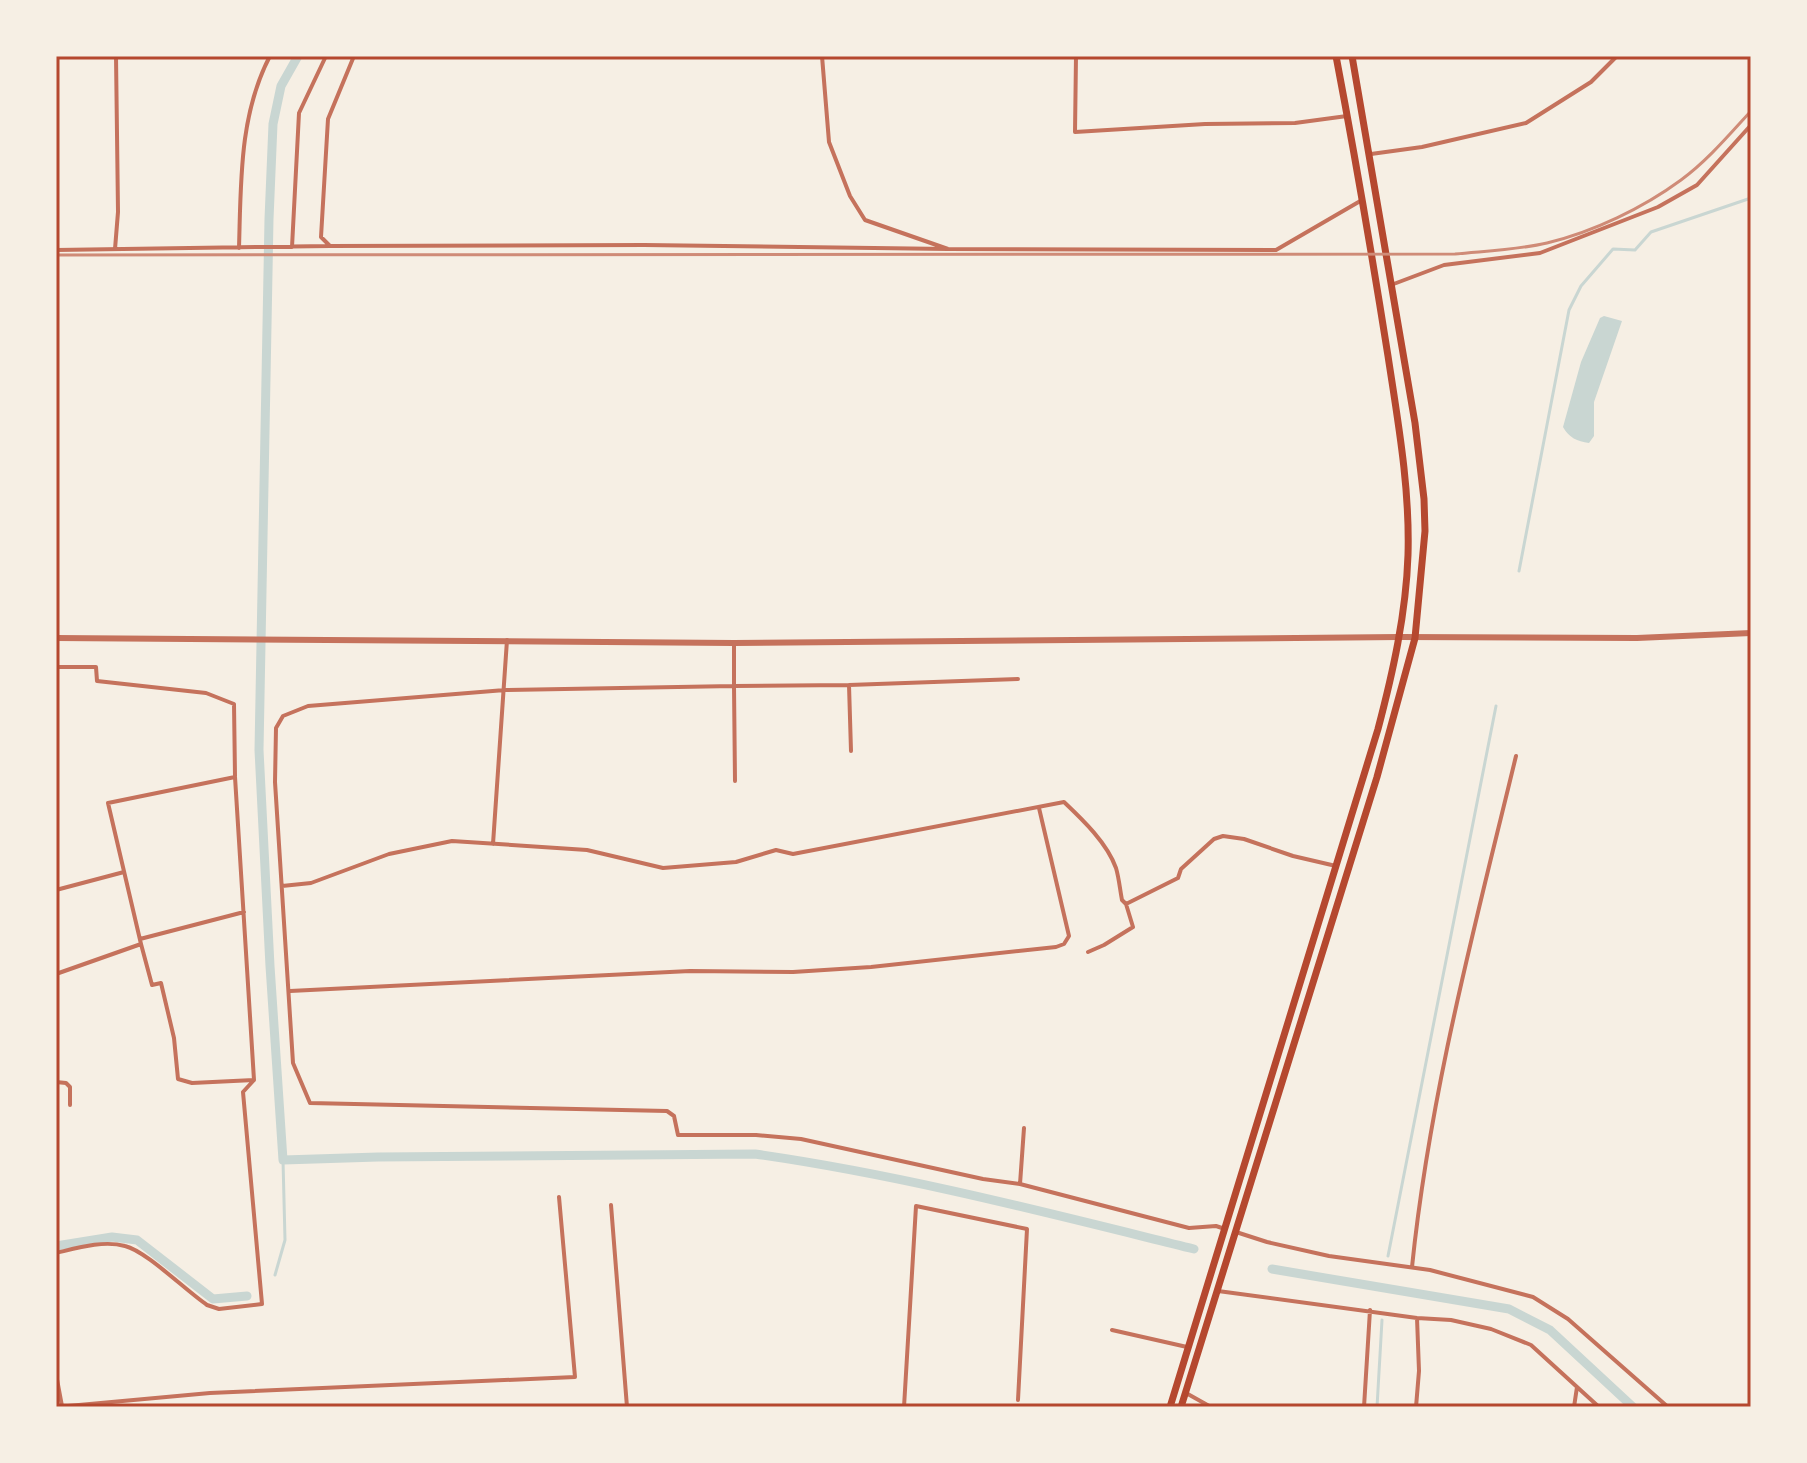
<svg xmlns="http://www.w3.org/2000/svg" width="1807" height="1463" font-family="'Noto Sans',sans-serif">
	<rect width="100%" height="100%" fill="#f6efe4"/>
	<path fill="#c9d6d2" d="M1604,316L1622,321L1594,402V436L1589,443C1577,441 1569,438 1563,427L1581,362L1600,318Z"/>
	<g fill="none" stroke-linecap="round" stroke-linejoin="round">
		<path stroke="#c9d6d2" stroke-width="3" d="M1519,571L1569,310L1581,286L1613,249L1635,250L1651,232L1751,198
			M1388,1256L1496,706
			M275,1275L285,1240L283,1160
			M1377,1407L1382,1320"/>
		<path stroke="#c9d6d2" stroke-width="9" d="M298,56L281,86L273,124L269,219L259,750L270,966L283,1160L378,1157L755,1154C903,1175 1048,1213 1194,1249
			M56,1246L112,1237L137,1240L213,1299L247,1296
			M1272,1269L1509,1309L1550,1330L1633,1407"/>
		<path stroke="#c5725c" stroke-width="4" d="M822,56L829,142L850,196L865,220L948,249L1276,250L1362,200
			M1076,56L1075,132L1205,124L1295,123L1347,116
			M1371,154L1422,147L1526,123L1591,82L1617,56
			M330,246L321,237L328,119L354,56
			M292,247L299,113L326,56
			M239,248C241,183 239,115 270,56
			M115,249L118,212L116,56
			M56,250L330,246L644,245L948,249
			M1391,285L1444,265L1540,253L1658,207L1697,185L1751,125
			M734,643V686L849,685L851,751
			M56,667H96L97,681L206,693L234,704L235,776
			M849,685L1018,679
			M735,781L734,686L505,690L308,706L283,716L276,728L275,782L293,1063L310,1103L667,1111L674,1116L678,1135H756L801,1139L983,1179L1020,1184L1189,1228L1216,1226L1225,1229
			M493,844L507,640
			M282,886L311,883L389,854L452,841L587,850L663,868L736,862L776,850L793,854L1064,802C1083,820 1107,843 1116,868C1119,878 1120,890 1122,900L1126,904L1178,878L1181,869L1214,839L1223,836L1244,839L1293,856L1336,866
			M56,890L124,872
			M140,939L244,912
			M141,944L152,985L161,983L174,1038L178,1079L192,1083L254,1080
			M1088,952L1104,945L1133,927L1126,904
			M56,974L141,944L108,803L235,777L254,1080L243,1092L262,1304L219,1309L207,1305C185,1290 146,1251 125,1246C103,1240 77,1248 56,1253
			M290,991L690,971L793,972L871,967L1056,947L1064,944L1069,936L1039,808
			M56,1082L66,1083L70,1087V1105
			M1020,1184L1024,1128
			M611,1205L627,1407
			M1236,1232L1267,1242L1329,1256L1430,1270L1533,1297L1568,1319L1668,1407
			M1412,1267C1430,1092 1475,926 1516,756
			M1218,1291L1417,1318L1451,1320L1491,1329L1531,1345L1599,1407
			M1112,1330L1187,1347
			M56,1374L62,1406
			M1186,1393L1211,1407
			M57,1407L210,1393L575,1377L559,1197
			M904,1407L916,1206L1027,1229L1018,1400
			M1364,1407L1370,1310
			M1416,1407L1419,1371L1417,1318
			M1574,1407L1577,1387"/>
		<path stroke="#c5725c" stroke-width="6" d="M56,638L734,643L1399,637L1637,638L1751,633"/>
		<path stroke="#b5482f" stroke-width="7" d="M1170,1407L1378,729C1393,672 1406,614 1408,555C1410,488 1398,422 1388,356C1372,255 1355,156 1336,56
			M1181,1407L1377,777L1415,638L1425,531L1424,499L1415,423L1352,56"/>
		<path stroke="#cf8b77" stroke-width="3" d="M56,255L1455,254C1485,251 1517,250 1547,243C1593,232 1643,208 1681,180C1707,161 1729,135 1751,111"/>
	</g>
	<rect width="1807" height="1463" fill="none" stroke="#f6efe4" stroke-width="116"/>
	<rect x="58" y="58" width="1691" height="1347" fill="none" stroke="#b5482f" stroke-width="3"/>
</svg>
